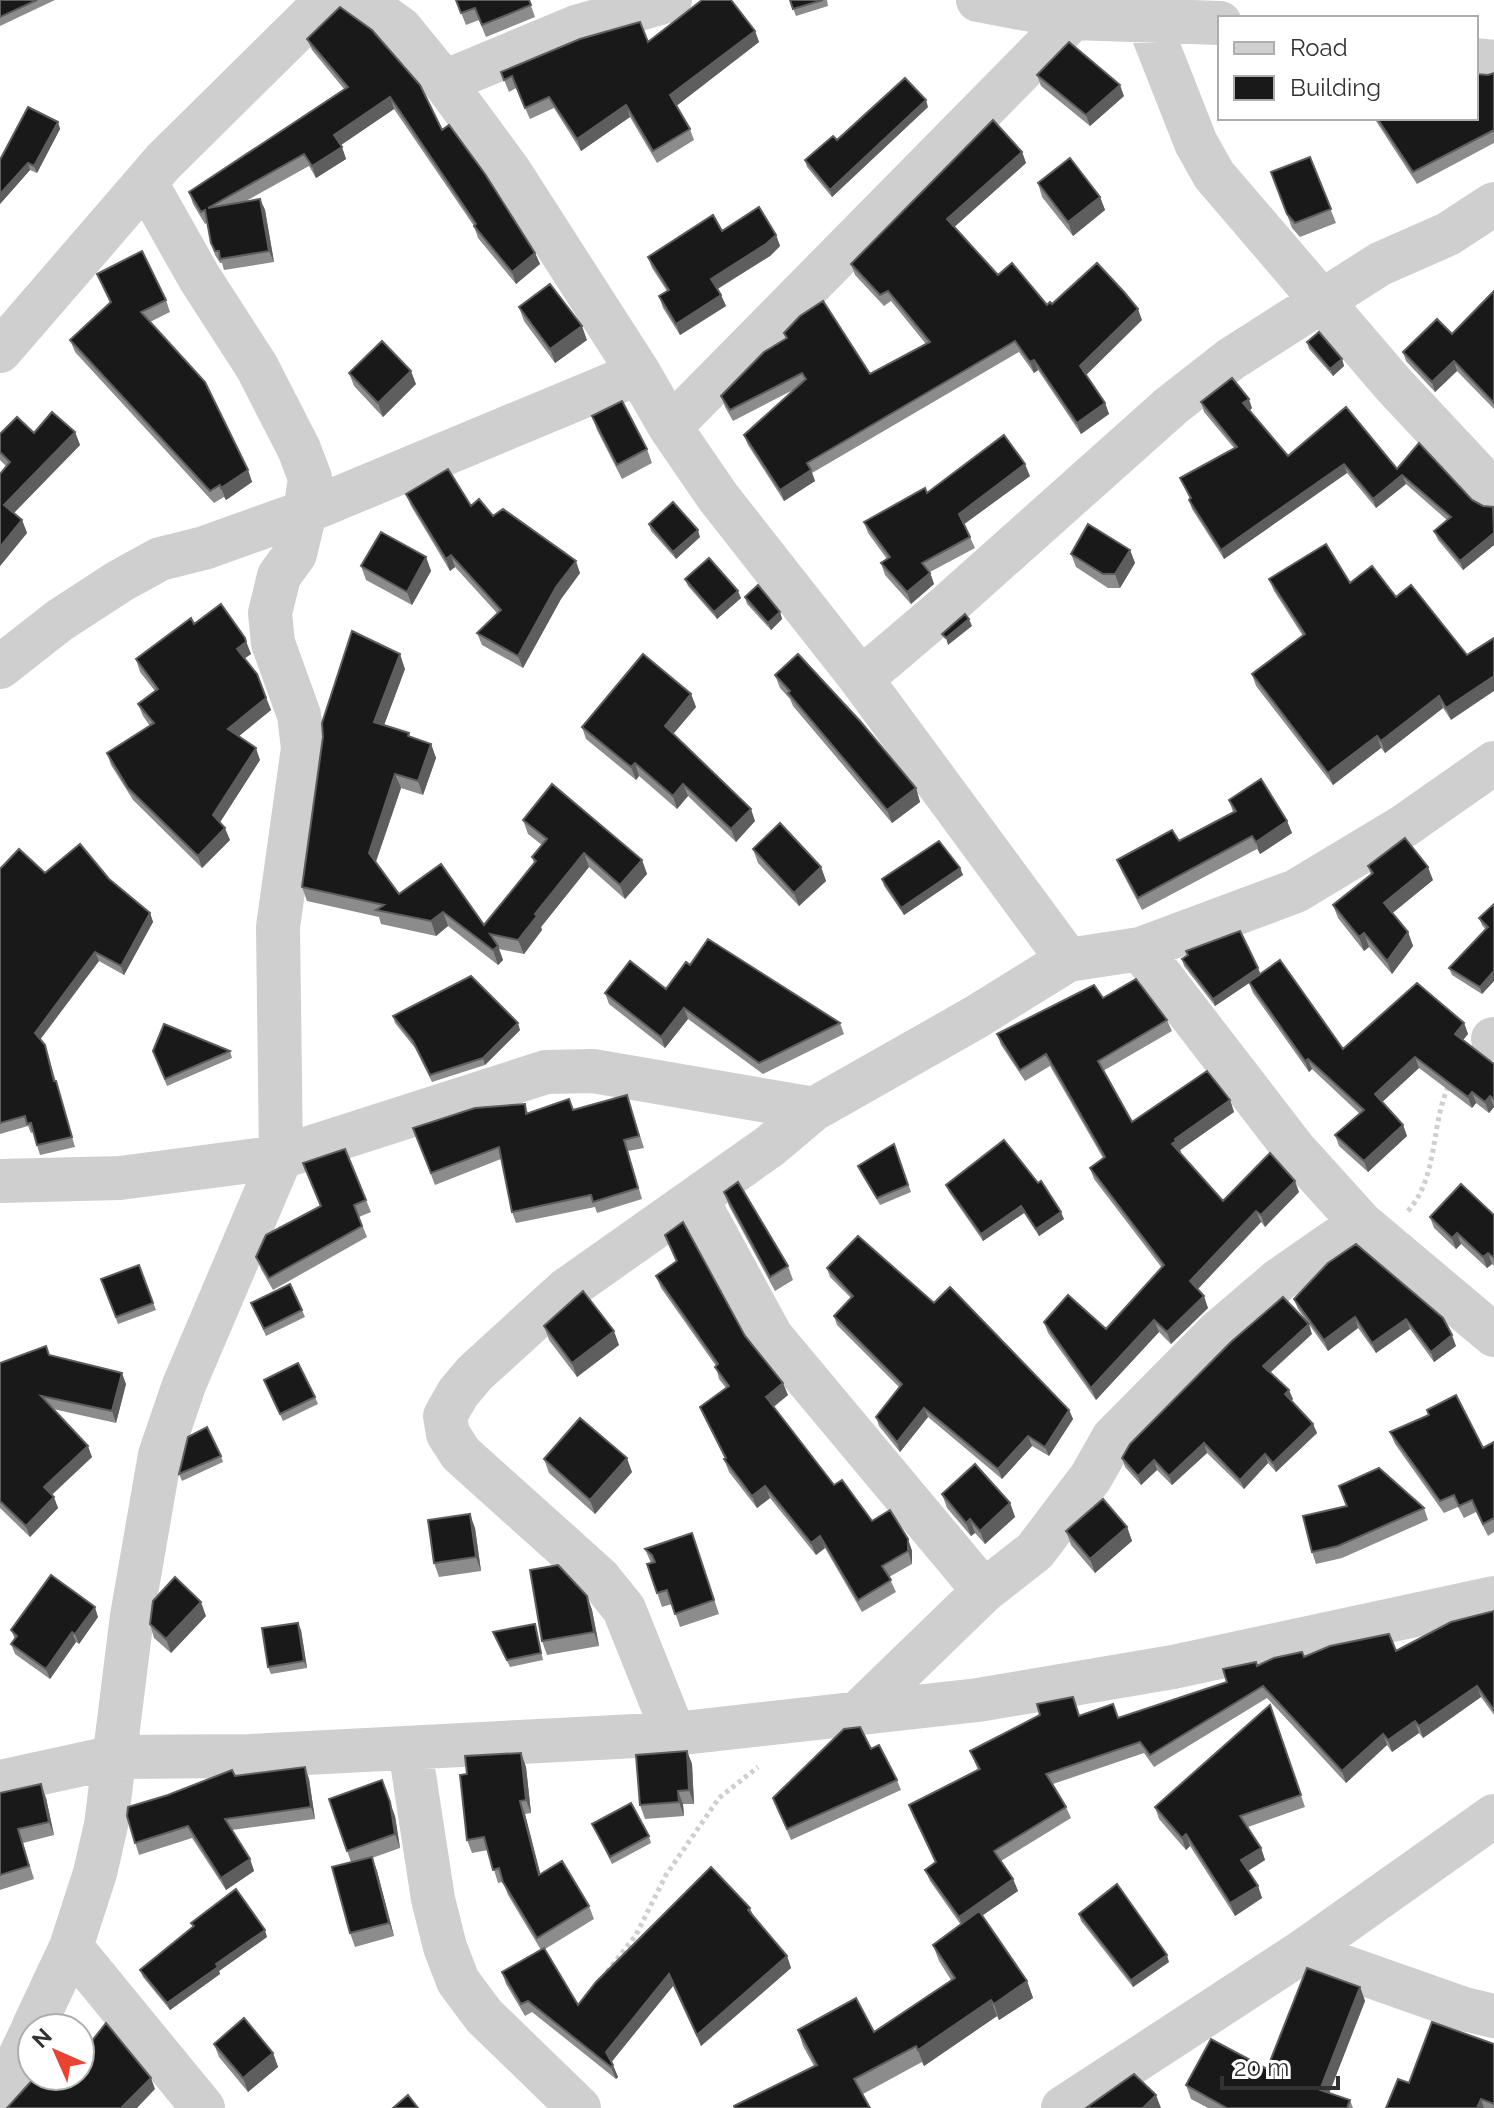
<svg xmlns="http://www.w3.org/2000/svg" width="1494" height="2108" font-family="Raleway,sans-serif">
	<rect width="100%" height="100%" fill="#fff"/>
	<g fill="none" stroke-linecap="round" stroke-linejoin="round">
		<path stroke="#cfcfcf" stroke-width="5" stroke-dasharray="4 4" stroke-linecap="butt" d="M1408,1211C1439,1176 1430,1126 1449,1085
			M607,1972L636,1935L666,1875L719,1798L758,1767"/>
		<path stroke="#cfcfcf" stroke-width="44" d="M360,0L400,28L444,82L510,172L639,373L670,427L718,497L861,679L1068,960
			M978,0L1073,18L1220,23
			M1148,21L1196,143L1214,175L1393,384L1494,492
			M1476,60L1494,62
			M444,82L576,27L670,0
			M0,351L163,162L327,0
			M670,427L1073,18
			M0,667L60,620L120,581L160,559L204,548L305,512L639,373
			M861,679L947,606L1171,406L1231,359L1380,264L1448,234L1494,204
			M1140,949L1294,1149L1361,1223L1494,1335
			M1493,1039H1494
			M0,1181L120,1178L281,1157L546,1072L593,1071L814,1109
			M696,1198L771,1336L984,1591
			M859,1712L984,1591L1035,1551L1091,1477L1113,1438L1217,1333L1279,1280L1361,1223
			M674,1734L624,1609L599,1578L461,1454L448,1434L445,1416L458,1393L475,1373L566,1290L770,1146L814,1109L976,1017L1068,960L1140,949L1296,891L1404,826L1494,763
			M410,1749L433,1899L445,1947L458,1981L484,2016L579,2108
			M0,1782L115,1757L250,1756L674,1734L978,1700L1173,1667L1494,1598
			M71,1947L203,2108
			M1302,1952L1464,2009L1494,2016
			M33,2028L71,1947L95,1873L106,1825L132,1616L160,1455L184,1385L281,1157L278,927L303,748L299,715L273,643L270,613L279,576L295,554L305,512L310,478L299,449L257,367L199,277L146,183
			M0,2098L32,2031
			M1063,2108L1302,1952L1494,1816"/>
	</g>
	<path fill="#8c8c8c" d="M0,0H55L0,26Z
		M456,0H529L535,17L486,37L479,20L466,25Z
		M790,0H827L828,6L796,16Z
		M755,31L759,42L676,106L690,129L694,140L657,163L630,117L581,151L554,108L530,119L516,88L509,92L501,72L648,42Z
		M307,39L442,130L535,253L540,264L516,284L478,238L474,226L394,109L341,145L346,159L316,178L309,166L246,201L260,199L265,210L274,262L224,270L222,263H220L215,255L211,243L207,223L205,224L193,204L189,192L344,89L312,50Z
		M1494,73V143L1417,184L1374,118H1476L1488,75Z
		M1037,75L1124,96L1090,126L1041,86Z
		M928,107L832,197L807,167L805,160L837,140Z
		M58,122L60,129L37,173L30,170L0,204V160Z
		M1022,152L1026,163L954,227L998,275L1047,305L1052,304L1142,320L1086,375L1105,403L1109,414L1081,434L1038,370L1034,373L1019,352L812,473L815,481L784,501L748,445L744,435L795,389L733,421L725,407L721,396L786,338L784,333L870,374L926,344L891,301L884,306L855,275L851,264Z
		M1310,157L1336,223L1300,237L1292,228L1271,172Z
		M1038,183L1100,197L1105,210L1073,236L1042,197Z
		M722,231L776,235L780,246L770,256L718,289L726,306L680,335L663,308L659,296L667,291L652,268L648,257Z
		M97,274L166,300L170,312L150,322L248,470L252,482L226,500L224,497L214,503L75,352L70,340L110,303Z
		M1494,291V409L1457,371L1435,392L1406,361L1403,352L1452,334Z
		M519,307L587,340L555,363L524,321Z
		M1307,342L1342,359L1344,366L1333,376L1309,349Z
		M349,373L416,384L383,417L354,386Z
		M1201,402L1252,408L1249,411L1288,456L1397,469L1472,500L1483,506L1494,508V545L1463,570L1438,540L1434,531L1447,520L1406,484L1376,508L1347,473L1224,559L1192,509L1189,500L1190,499L1180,478L1234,448L1204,412Z
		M592,416L647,449L652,463L622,479L597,430Z
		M75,432L80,445L14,513L22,520L27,533L0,566L6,466L0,460V434Z
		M1030,476L964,524L975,548L930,572L934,584L911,604L885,575L881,563L887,559L868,533L864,522L927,493Z
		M406,494L471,506L493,516L580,573L561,599L523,668L482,645L477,633L497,613L455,567L450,571L411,506Z
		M649,524L700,537L676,559L651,531Z
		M1130,550L1135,563L1120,588H1108L1076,567L1071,554Z
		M426,557L431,571L412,605L366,580L361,566Z
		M685,579L741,598L717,619L688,586Z
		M1269,579L1350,583L1396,597L1411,585L1451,720L1443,708L1385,753L1381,748L1333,785L1256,686L1252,674L1303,636L1274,591Z
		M745,597L780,612L782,619L771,630L747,604Z
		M194,624L245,638L251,654L245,658L257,674L271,710L239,736L260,760L220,822L230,840L202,868L133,800L111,765L107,753L150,726L143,716L138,704L155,691L140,672L136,659Z
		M405,669L384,725L409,733L410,737L431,744L436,758L423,795L401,788L376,862L399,894L484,925L534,863L532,857L542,845L528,834L523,820L642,860L647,874L625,899L589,867L541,927L542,930L524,954L499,949L503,960L498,965L448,926L436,936L381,924L379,917L307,901L302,887Z
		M775,675L916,788L920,802L892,823L793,706L790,699L780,688Z
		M691,694L696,707L673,734L755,821L736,842L688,796L677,809L639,776L636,780L586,739L582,727Z
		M1229,800L1287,821L1292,833L1260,854L1257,849L1142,910L1122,872L1117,860L1179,841L1233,812Z
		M753,849L821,867L826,881L799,906L758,863Z
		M1368,866L1433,880L1392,913L1408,932L1413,946L1392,974L1369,947L1364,951L1338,918L1333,905L1371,875Z
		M960,868L963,875L904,915L884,886L882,879Z
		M0,869L109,879L150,913L153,922L124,975L99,961L40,1040L48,1054L75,1147L40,1155L33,1132L31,1133L28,1126L0,1134Z
		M1494,904V981L1482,994L1452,975L1449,968L1486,930L1482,925L1479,918Z
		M1182,959L1260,974L1343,1049L1464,1023L1468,1034L1463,1040L1494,1064V1107L1489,1113L1476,1103L1472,1108L1419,1068L1382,1102L1403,1125L1407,1136L1368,1172L1339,1146L1335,1135L1360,1114L1312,1069L1309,1072L1253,993L1249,983L1215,1006L1184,966Z
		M690,965L840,1023L844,1034L763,1074L688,1019L665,1048L609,1004L605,993L666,989Z
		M1103,998L1167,1020L1172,1031L1103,1071L1132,1122L1230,1100L1234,1112L1180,1150V1153L1223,1201L1299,1192L1265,1227L1261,1222L1198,1289L1208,1308L1171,1344L1159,1332L1096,1400L1048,1333L1044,1322L1106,1329L1162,1268L1094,1179L1090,1168L1103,1158L1050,1066L1025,1081L1001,1045L997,1034Z
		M393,1016L520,1030L485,1065L432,1082L415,1048L395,1023Z
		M153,1051H230L232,1058L167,1086Z
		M525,1104L528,1113L631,1107L644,1148L628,1151L642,1199L597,1213L595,1207L516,1223L512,1212L501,1159L435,1185L413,1128Z
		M894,1144L911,1192L880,1205L861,1173L858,1166Z
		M946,1185L1064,1219L1039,1236L1024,1213L983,1241L949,1192Z
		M724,1192L788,1266L793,1280L775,1291L729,1206Z
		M366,1200L371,1212L359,1217L367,1237L273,1290L261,1269L256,1257L320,1206Z
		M1494,1215V1266L1492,1264L1487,1268L1461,1244L1456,1249L1434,1228L1430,1217Z
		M665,1235L745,1336L788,1395L774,1407L834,1485L872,1521L908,1539L912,1551V1564L889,1577L896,1592L862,1612L825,1548L816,1555L770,1498L757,1508L729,1472L724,1459H725L705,1419L700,1407L726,1388L719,1379L716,1366L661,1288L656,1276L676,1262Z
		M1328,1263L1456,1346L1434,1362L1410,1329L1376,1353L1358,1328L1328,1351L1298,1309L1294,1299Z
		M139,1265L156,1310L118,1324L101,1279Z
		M827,1268L934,1303L1069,1410L1073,1419L1049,1456L1032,1446L1002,1479L928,1417L900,1452L879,1426L876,1417L899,1387L837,1325L834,1316L851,1298L830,1277Z
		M251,1303L302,1310L305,1317L266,1336Z
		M544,1326L619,1345L577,1377L549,1340Z
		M1312,1334L1270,1373L1293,1399L1291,1401L1313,1424L1317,1433L1276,1472L1268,1463L1244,1489L1207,1453L1172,1485L1157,1470L1141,1485L1125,1467L1122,1458Z
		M49,1355L126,1384L116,1423L53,1409L92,1457L52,1495L58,1508L30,1537L0,1508V1363Z
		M264,1380L315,1397L318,1404L283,1421Z
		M1429,1415L1483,1448L1494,1442V1532L1488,1536L1476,1512L1464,1518L1458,1507L1444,1513L1395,1444L1390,1432Z
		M221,1456L223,1462L182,1481L179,1474Z
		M544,1459L632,1472L595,1514L549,1473Z
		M1339,1486L1424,1508L1428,1520L1342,1558L1316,1564L1312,1552L1346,1506Z
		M942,1494L1010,1503L1015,1517L985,1544L975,1533L971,1536L947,1508Z
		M1127,1527L1132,1541L1095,1573L1071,1545L1066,1531Z
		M475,1528L481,1571L439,1577L434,1563Z
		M692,1533L719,1614L680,1627L672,1604L662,1607L647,1564L651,1563L645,1549Z
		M587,1596L592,1610L599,1646L547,1655L542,1641Z
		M1494,1611V1715L1481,1697L1423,1738L1419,1733L1392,1752L1387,1745L1346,1783L1267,1698L1154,1767L1144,1753L1053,1784L1066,1807L1071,1818L1001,1861L1013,1879L1018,1891L982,1915L1027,1981L1033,1998L999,2020L997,2016L924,2066L922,2062L863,2094L814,2066L803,2046L798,2030L874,2032L951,1980L939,1961L933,1945L961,1925L930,1881L925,1870L935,1862L913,1816L909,1805L978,1770L970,1751L1079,1715L1118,1718L1227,1682L1257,1666L1304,1657L1396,1651Z
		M206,1616L171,1653L154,1638L150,1624Z
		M98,1617L79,1644L76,1642L50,1679L15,1654L11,1644L15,1639L11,1630Z
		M535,1624L543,1660L510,1667L493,1632Z
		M301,1630L307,1668L271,1674L268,1667Z
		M1270,1705L1305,1807L1248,1827L1261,1848L1265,1860L1248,1871L1258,1886L1262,1898L1235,1916L1190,1846L1186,1850L1159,1819L1155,1807Z
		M871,1749L897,1780L901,1790L791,1840L773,1798Z
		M687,1751L692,1764L694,1804H683L684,1816L645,1819L640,1805Z
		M521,1753L526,1767L531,1813L525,1814L540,1874L589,1906L594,1919L545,1949L578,2005L750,1908L754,1917L787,1956L791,1968L701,2046L673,1986L611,2062L618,2077L616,2079L532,2012L525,2016L506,1984L502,1972L541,1950L508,1895L503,1882L498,1883L488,1850L472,1853L467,1840V1774Z
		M305,1767L309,1779L315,1819L232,1830L250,1859L254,1871L226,1890L192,1838L139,1855L127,1816L235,1776Z
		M0,1793L46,1798L54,1835L23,1843L34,1879L0,1890Z
		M329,1799L395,1816L400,1848L372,1858L377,1871L394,1936L355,1947L350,1933L351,1862Z
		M592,1824L649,1836L651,1843L612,1864Z
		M1079,1914L1169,1962L1133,1987L1081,1921Z
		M191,1923L267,1937L219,1971L220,1974L170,2010L143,1977L140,1970L193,1927Z
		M1360,1987L1365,2001L1329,2093L1350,2100L1353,2108H1208L1191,2099L1186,2085L1267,2069Z
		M214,2044L273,2053L278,2067L248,2092L219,2057Z
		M1494,2044V2108H1386L1409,2083Z"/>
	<path fill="#5e5e5e" d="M755,31L759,42L675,107L670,95Z
		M1120,85L1124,96L1090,126L1086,115Z
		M390,97L394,109L338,147L334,135Z
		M926,100L928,107L832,197L830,190Z
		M626,105L630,117L581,151L577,139Z
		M58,122L60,129L37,173L34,166Z
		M342,147L346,159L316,178L312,166Z
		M1022,152L1026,163L951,230L947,219Z
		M28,163L30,170L0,204V194Z
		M1100,197L1105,210L1073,236L1068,222Z
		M260,199L265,210L274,262L269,251Z
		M776,235L780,246L770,256L715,290L711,279Z
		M535,253L540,264L516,284L512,272Z
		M721,295L726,306L680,335L676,324Z
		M1138,309L1142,320L1084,377L1080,366Z
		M582,326L587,340L555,363L550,349Z
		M1342,359L1344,366L1333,376L1330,369Z
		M1034,360L1038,370L1034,373L1030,362Z
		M1454,361L1457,371L1435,392L1432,382Z
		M411,371L416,384L383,417L378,403Z
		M1249,399L1252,408L1247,413L1243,403Z
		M1105,403L1109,414L1081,434L1077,423Z
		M75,432L80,445L9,518L4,505Z
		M1025,464L1030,476L963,525L959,514Z
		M1344,464L1347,473L1224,559L1221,550Z
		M248,470L252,482L226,500L221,488Z
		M811,470L815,481L784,501L780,490Z
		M1402,475L1406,484L1376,508L1373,499Z
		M22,520L27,533L0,566V547Z
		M698,530L700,537L676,559L673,552Z
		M1494,533V545L1463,570L1460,561Z
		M1130,550L1135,563L1120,588L1115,574Z
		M451,555L455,567L450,571L446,559Z
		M426,557L431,571L412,605L407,592Z
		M576,561L580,573L561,599L523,668L518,656L556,587Z
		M930,573L934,584L911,604L907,592Z
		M738,591L741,598L717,619L714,612Z
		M780,612L782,619L771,630L768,623Z
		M969,619L972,626L948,645L946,638Z
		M246,642L251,654L241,661L237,649Z
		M400,654L405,669L380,736L374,722Z
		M1494,676V691L1451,720L1446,708Z
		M691,694L696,707L669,739L665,726Z
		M1439,696L1443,708L1385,753L1381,741Z
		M266,698L271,710L233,741L228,729Z
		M1377,736L1381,748L1333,785L1328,773Z
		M431,744L436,758L423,795L418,781Z
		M256,748L260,760L217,827L213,815Z
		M635,763L639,776L636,780L631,767Z
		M395,774L401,788L374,867L369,853Z
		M683,784L688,796L677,809L673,796Z
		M916,788L920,802L892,823L887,810Z
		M751,809L755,821L736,842L731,829Z
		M1287,821L1292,833L1260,854L1256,842Z
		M225,828L230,840L202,868L198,856Z
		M584,853L589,867L541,927L542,930L524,954L518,940L535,914Z
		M642,860L647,874L625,899L620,885Z
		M821,867L826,881L799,906L794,893Z
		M1428,867L1433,880L1389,916L1384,903Z
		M960,868L963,875L904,915L901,908Z
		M443,912L448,926L436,936L431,921Z
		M150,913L153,922L124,975L121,966Z
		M1408,932L1413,946L1392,974L1387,961Z
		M1364,933L1369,947L1364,951L1359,937Z
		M498,946L503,960L498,965L493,950Z
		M95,952L99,961L38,1042L35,1033Z
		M1258,968L1261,975L1215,1006L1213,999Z
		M1494,971V981L1482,994L1480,987Z
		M684,1008L688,1019L665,1048L661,1037Z
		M518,1023L520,1030L485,1065L483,1058Z
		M1464,1023L1468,1034L1459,1045L1455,1034Z
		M1415,1057L1419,1068L1379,1105L1375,1094Z
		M1308,1059L1312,1069L1309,1072L1305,1061Z
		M1472,1092L1476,1103L1472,1108L1468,1097Z
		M1490,1096L1494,1107L1489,1113L1485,1102Z
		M1230,1100L1234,1112L1180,1150L1181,1152L1176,1155L1172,1144L1175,1139Z
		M1403,1125L1407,1136L1368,1172L1364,1161Z
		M1295,1181L1299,1192L1265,1227L1261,1215Z
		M1021,1206L1024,1213L983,1241L981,1234Z
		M1256,1211L1261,1222L1194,1293L1190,1281Z
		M1061,1212L1064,1219L1039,1236L1036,1229Z
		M1457,1233L1461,1244L1456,1249L1452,1238Z
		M1488,1253L1492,1264L1487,1268L1483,1257Z
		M1204,1296L1208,1308L1171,1344L1167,1332Z
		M1355,1317L1358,1328L1328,1351L1324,1340Z
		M1406,1319L1410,1329L1376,1353L1372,1343Z
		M1154,1320L1159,1332L1096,1400L1091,1388Z
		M1309,1324L1312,1334L1266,1376L1263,1366Z
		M614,1331L619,1345L577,1377L572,1363Z
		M1452,1335L1456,1346L1434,1362L1431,1352Z
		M122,1373L126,1384L116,1423L112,1411Z
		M783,1383L788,1395L770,1409L766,1397Z
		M1289,1390L1293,1399L1288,1404L1285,1394Z
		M924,1408L928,1417L900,1452L897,1442Z
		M1069,1410L1073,1419L1049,1456L1045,1447Z
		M1313,1424L1317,1433L1276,1472L1273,1463Z
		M1028,1436L1032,1446L1002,1479L998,1469Z
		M1204,1443L1207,1453L1172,1485L1169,1476Z
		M88,1446L92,1457L48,1498L44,1487Z
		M1265,1454L1268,1463L1244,1489L1240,1480Z
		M627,1458L632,1472L595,1514L590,1500Z
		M1154,1460L1157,1470L1141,1485L1138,1476Z
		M765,1486L770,1498L757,1508L752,1496Z
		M54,1497L58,1508L30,1537L26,1526Z
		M1010,1503L1015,1517L985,1544L980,1531Z
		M470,1514L475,1528L481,1571L476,1557Z
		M970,1519L975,1533L971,1536L966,1523Z
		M1127,1527L1132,1541L1095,1573L1090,1559Z
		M820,1536L825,1548L816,1555L811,1543Z
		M908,1539L912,1551V1564L908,1551Z
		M587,1596L592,1610L599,1646L594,1632Z
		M201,1602L206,1616L171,1653L166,1639Z
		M95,1607L98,1617L79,1644L75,1634Z
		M298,1623L301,1630L307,1668L304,1661Z
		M72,1632L76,1642L50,1679L46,1669Z
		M1477,1686L1481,1697L1423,1738L1419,1726Z
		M1415,1721L1419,1733L1392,1752L1388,1740Z
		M1383,1734L1387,1745L1346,1783L1342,1771Z
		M687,1751L692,1764L694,1804L689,1790Z
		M521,1753L526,1767L531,1813L526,1800Z
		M305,1767L309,1779L315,1819L311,1807Z
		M382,1780L395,1816L400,1848L395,1834Z
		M41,1784L46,1798L54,1835L49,1822Z
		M678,1791L683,1804L684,1816L679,1802Z
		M520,1801L525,1814L544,1888L539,1875Z
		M1186,1834L1190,1846L1186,1850L1182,1838Z
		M1261,1848L1265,1860L1246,1872L1241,1860Z
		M372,1857L377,1871L394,1936L389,1923Z
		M250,1859L254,1871L226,1890L221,1878Z
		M1013,1879L1018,1891L963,1929L959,1917Z
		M1258,1886L1262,1898L1235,1916L1230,1903Z
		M265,1930L267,1937L219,1971L220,1974L170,2010L167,2003L216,1964Z
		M1167,1955L1169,1962L1133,1987L1131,1980Z
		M787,1956L791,1968L701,2046L697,2035Z
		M669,1974L673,1986L610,2064L606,2052Z
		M1027,1981L1033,1998L999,2020L994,2004Z
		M1360,1987L1365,2001L1325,2104L1320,2090Z
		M991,2000L997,2016L924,2066L918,2050Z
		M273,2053L278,2067L248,2092L243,2078Z
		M613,2065L618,2077L616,2079L611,2067Z
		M151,2078L155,2089L137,2108H121Z
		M1156,2095L1161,2108H1143Z
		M1481,2099L1484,2108H1477Z"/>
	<path fill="#191919" stroke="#5e5e5e" stroke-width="2" d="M0,0H37L0,17Z
		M456,0H529L531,5L482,25L475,8L461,13Z
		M702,0H731L755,31L670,95L690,129L653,151L626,105L577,139L549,97L525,108L512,76L504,80L501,72L580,39L640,22L648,42Z
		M790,0H823L793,9Z
		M340,7L372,30L420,85L442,130L449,125L485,174L535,253L512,272L474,226L476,224L390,97L334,135L342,147L312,166L304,154L208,208L260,199L269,251L220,259L219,251H215L211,243L205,210L201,212L189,192L348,87L307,39Z
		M1069,42L1120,85L1086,115L1037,75Z
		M1494,73V130L1413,172L1377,118H1476V74L1488,75Z
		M905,78L926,100L830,190L805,160L833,136L837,140Z
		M28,107L58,122L34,166L28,163L0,194V160Z
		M993,120L1022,152L947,219L998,275L1012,263L1047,305L1050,302L1052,304L1097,263L1124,292L1138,309L1080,366L1105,403L1077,423L1034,360L1030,362L1015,341L807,463L811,470L780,490L744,435L806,379L802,373L730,410L721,396L764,352L787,338L784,333L800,316L823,301L870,374L930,342L888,291L880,295L851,264Z
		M1310,157L1331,209L1295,223L1287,214L1271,172Z
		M1070,158L1100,197L1068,222L1038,183Z
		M759,207L776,235L766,244L711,279L721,295L676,324L659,296L669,290L648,257L713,215L722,231Z
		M142,251L166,300L141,312L205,382L248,470L221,488L220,485L210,491L70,340L111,302L97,274Z
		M550,284L582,326L550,349L519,307Z
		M1494,291V403L1454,361L1432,382L1403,352L1437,319L1452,334Z
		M1319,332L1342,359L1330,369L1307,342Z
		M382,341L411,371L378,403L349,373Z
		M1232,378L1249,399L1243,403L1288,456L1346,407L1397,469L1419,443L1472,500L1483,506L1493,507L1494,533L1460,561L1434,531L1451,517L1402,475L1373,499L1344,464L1221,550L1189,500L1191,498L1180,478L1237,447L1201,402Z
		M622,401L647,449L617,465L592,416Z
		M52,412L75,432L4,505L22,520L0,547V474L10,462L0,452V434L17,417L34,433Z
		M1004,435L1025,464L959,514L970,537L922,563L930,573L907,592L881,563L890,557L864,522L925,488L927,493Z
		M448,469L471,506L479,499L493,516L503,509L576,561L556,587L518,656L477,633L501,610L451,555L446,559L406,494Z
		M673,502L698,530L673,552L649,524Z
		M1088,524L1130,550L1115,574H1103L1071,554Z
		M381,532L426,557L407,592L361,566Z
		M1326,544L1350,583L1372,566L1396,597L1411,585L1467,655L1494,638V676L1446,708L1439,696L1381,741L1377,736L1328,773L1252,674L1305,634L1269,579Z
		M709,558L738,591L714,612L685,579Z
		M758,585L780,612L768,623L745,597Z
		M221,604L245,638L246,642L237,649L257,674L266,698L228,729L256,748L213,815L225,828L198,856L128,788L107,753L154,723L138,704L158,689L136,659L191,618L194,624Z
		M965,614L969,619L946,638L942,634Z
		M352,631L400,654L374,722L409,733L408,736L431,744L418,781L395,774L369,853L399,894L441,864L484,925L536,861L532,857L547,839L523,820L552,784L642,860L620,885L584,853L535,914L537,916L518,940L490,934L498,946L493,950L443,912L431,921L376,910L384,905L302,887L323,737L322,723Z
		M643,654L691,694L665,726L751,809L731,829L683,784L673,796L635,763L631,767L582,727Z
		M798,654L860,721L916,788L887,810L788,693L790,691L775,675Z
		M1261,779L1287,821L1256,842L1252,836L1138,898L1117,860L1172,830L1179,841L1236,811L1229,800Z
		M780,823L821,867L794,893L753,849Z
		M1405,838L1428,867L1384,903L1408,932L1387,961L1364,933L1359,937L1333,905L1373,873L1368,866Z
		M939,841L960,868L901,908L882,879Z
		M80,844L109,879L150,913L121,966L95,952L35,1033L45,1045L54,1081H56L72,1137L37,1145L31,1123L27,1124L25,1116L0,1123V869L19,849L45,873Z
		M1494,904V971L1480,987L1449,968L1488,927L1479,918Z
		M1240,931L1258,968L1213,999L1182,959L1188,955L1186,951Z
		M708,939L840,1023L759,1063L684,1008L661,1037L605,993L630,961L666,989L686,962L690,965Z
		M1280,960L1343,1049L1417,983L1464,1023L1455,1034L1494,1064V1099L1490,1096L1485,1102L1472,1092L1468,1097L1415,1057L1375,1094L1403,1125L1364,1161L1335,1135L1364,1110L1308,1059L1305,1061L1249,982Z
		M471,976L518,1023L483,1058L430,1075L413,1041L393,1016Z
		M1136,979L1167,1020L1098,1061L1132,1122L1207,1071L1230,1100L1175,1139L1176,1141L1172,1144L1223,1201L1270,1153L1295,1181L1261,1215L1256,1211L1190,1281L1204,1296L1167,1332L1154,1320L1091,1388L1044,1322L1068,1295L1106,1329L1164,1265L1090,1168L1105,1157L1046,1054L1020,1070L997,1034L1094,985L1103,998Z
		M164,1024L230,1051L165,1079L153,1051Z
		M627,1095L639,1136L624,1140L638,1188L593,1202L591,1195L512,1212L499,1147L431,1173L413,1128L475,1108L525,1104L526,1114L569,1099L573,1110Z
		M1004,1140L1038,1183L1041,1181L1061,1212L1036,1229L1021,1206L981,1234L946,1185Z
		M894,1144L908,1185L877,1198L858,1166Z
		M345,1149L366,1200L354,1205L362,1226L269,1278L256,1257L266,1235L321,1206L303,1163Z
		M738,1182L788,1266L770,1277L724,1192Z
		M1461,1184L1494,1215V1258L1488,1253L1483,1257L1457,1233L1452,1238L1430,1217Z
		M683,1222L745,1336L783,1383L766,1397L834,1485L842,1480L872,1521L890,1510L908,1539V1551L882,1566L891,1580L858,1600L820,1536L811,1543L765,1486L752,1496L724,1459L726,1458L700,1407L729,1386L715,1367L718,1364L656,1276L677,1261L665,1235Z
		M858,1236L934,1303L950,1287L1069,1410L1045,1447L1028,1436L998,1469L924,1408L897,1442L876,1417L902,1384L834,1316L853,1296L827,1268Z
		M1356,1244L1443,1318L1452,1335L1431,1352L1406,1319L1372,1343L1355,1317L1324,1340L1294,1299L1328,1263Z
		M139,1265L153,1303L116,1317L101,1279Z
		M290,1284L302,1310L264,1329L251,1303Z
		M583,1291L614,1331L572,1363L544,1326Z
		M1283,1297L1309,1324L1263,1366L1289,1390L1285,1394L1313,1424L1273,1463L1265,1454L1240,1480L1204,1443L1169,1476L1154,1460L1138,1476L1122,1458L1130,1444L1231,1342Z
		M46,1346L49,1355L122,1373L112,1411L41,1396L88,1446L44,1487L54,1497L26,1526L0,1501V1363Z
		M298,1363L315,1397L280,1414L264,1380Z
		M1456,1395L1483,1448L1494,1442V1518L1483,1524L1472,1500L1459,1506L1454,1495L1440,1501L1390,1432L1429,1415L1427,1410Z
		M580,1418L627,1458L590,1500L544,1459Z
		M207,1427L221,1456L179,1474L188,1437Z
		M975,1464L1010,1503L980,1531L970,1519L966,1523L942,1494Z
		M1379,1468L1424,1508L1338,1546L1312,1552L1303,1516L1347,1506L1339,1486Z
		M1103,1499L1127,1527L1090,1559L1066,1531Z
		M470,1514L476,1557L434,1563L428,1520Z
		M692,1533L714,1600L675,1614L667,1590L657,1593L647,1564L655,1562L652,1555L645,1549Z
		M558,1565L587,1596L594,1632L542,1641L530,1570Z
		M51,1575L95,1607L75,1634L72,1632L46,1669L11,1644L17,1636L11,1630Z
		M175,1577L201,1602L166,1639L150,1624L153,1601Z
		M1494,1611V1710L1477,1686L1419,1726L1415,1721L1388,1740L1383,1734L1342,1771L1263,1686L1150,1755L1140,1742L1046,1774L1066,1807L994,1851L1013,1879L959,1917L925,1870L936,1862L909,1805L980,1769L970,1751L1040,1715L1037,1704L1073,1697L1079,1716L1113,1704L1118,1718L1227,1682L1223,1669L1256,1662L1257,1666L1274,1658L1302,1652L1304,1657L1330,1646L1389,1634L1396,1651L1451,1622Z
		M298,1623L304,1661L268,1667L262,1628Z
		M535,1624L541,1653L507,1660L493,1632Z
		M1270,1705L1301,1795L1240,1816L1261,1848L1241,1860L1258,1886L1230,1903L1186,1834L1182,1838L1155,1807Z
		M860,1727L871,1749L879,1745L897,1780L787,1829L773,1798L844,1729Z
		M687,1751L689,1790L678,1791L679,1802L640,1805L636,1755Z
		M521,1753L526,1800L520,1801L539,1875L562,1861L589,1906L537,1938L503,1882L499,1868L493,1870L484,1837L467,1840L460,1775L467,1774L465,1756Z
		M305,1767L311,1807L225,1819L250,1859L221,1878L188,1826L135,1843L127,1816L128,1807L168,1795L232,1770L235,1776Z
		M382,1780L390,1802L395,1834L347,1851L329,1799Z
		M41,1784L49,1822L18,1829L29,1866L0,1875V1793Z
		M631,1803L649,1836L610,1857L592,1824Z
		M372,1857L389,1923L350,1933L332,1867Z
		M711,1867L750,1908L748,1910L787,1956L697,2035L669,1974L606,2052L613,2065L611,2067L528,2001L521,2004L502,1972L544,1948L578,2005L596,1982Z
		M1117,1884L1167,1955L1131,1980L1079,1914Z
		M236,1889L265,1930L216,1964L218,1967L167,2003L140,1970L194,1926L191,1923Z
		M979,1911L1027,1981L994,2004L991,2000L918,2050L916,2046L854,2079L870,2108H735L734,2106L817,2065L798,2030L856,1998L874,2032L955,1978L933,1945Z
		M1307,1968L1360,1987L1320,2090L1350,2100L1347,2108H1227L1186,2085L1211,2039L1267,2069Z
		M244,2018L273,2053L243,2078L214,2044Z
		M1432,2022L1494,2044V2104L1481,2099L1477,2108H1386L1398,2079L1409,2083Z
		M106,2023L151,2078L121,2108H7L36,2076H80V2056Z
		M1134,2074L1156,2095L1143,2108H1086Z
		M408,2095L418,2108H393Z"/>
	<rect x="1218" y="16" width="260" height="104" fill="#ffffff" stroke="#adadad" stroke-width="2"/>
	<rect x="1234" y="42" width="40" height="12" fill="#cfcfcf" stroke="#adadad" stroke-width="2"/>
	<text x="1290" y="56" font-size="24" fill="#323232">Road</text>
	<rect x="1234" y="76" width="40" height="24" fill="#191919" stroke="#adadad" stroke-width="2"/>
	<text x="1290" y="96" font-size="24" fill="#323232">Building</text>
	<g transform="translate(56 2052) rotate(315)"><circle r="38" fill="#ffffff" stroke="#adadad" stroke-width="2"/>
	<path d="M0-6L14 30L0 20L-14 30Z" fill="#ea4333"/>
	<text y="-12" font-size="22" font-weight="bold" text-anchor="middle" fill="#323232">N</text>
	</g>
	<path d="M1222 2076v12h116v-12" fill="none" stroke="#323232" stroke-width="4"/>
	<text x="1234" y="2076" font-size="24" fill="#323232" stroke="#ffffff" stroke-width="6" paint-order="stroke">20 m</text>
</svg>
